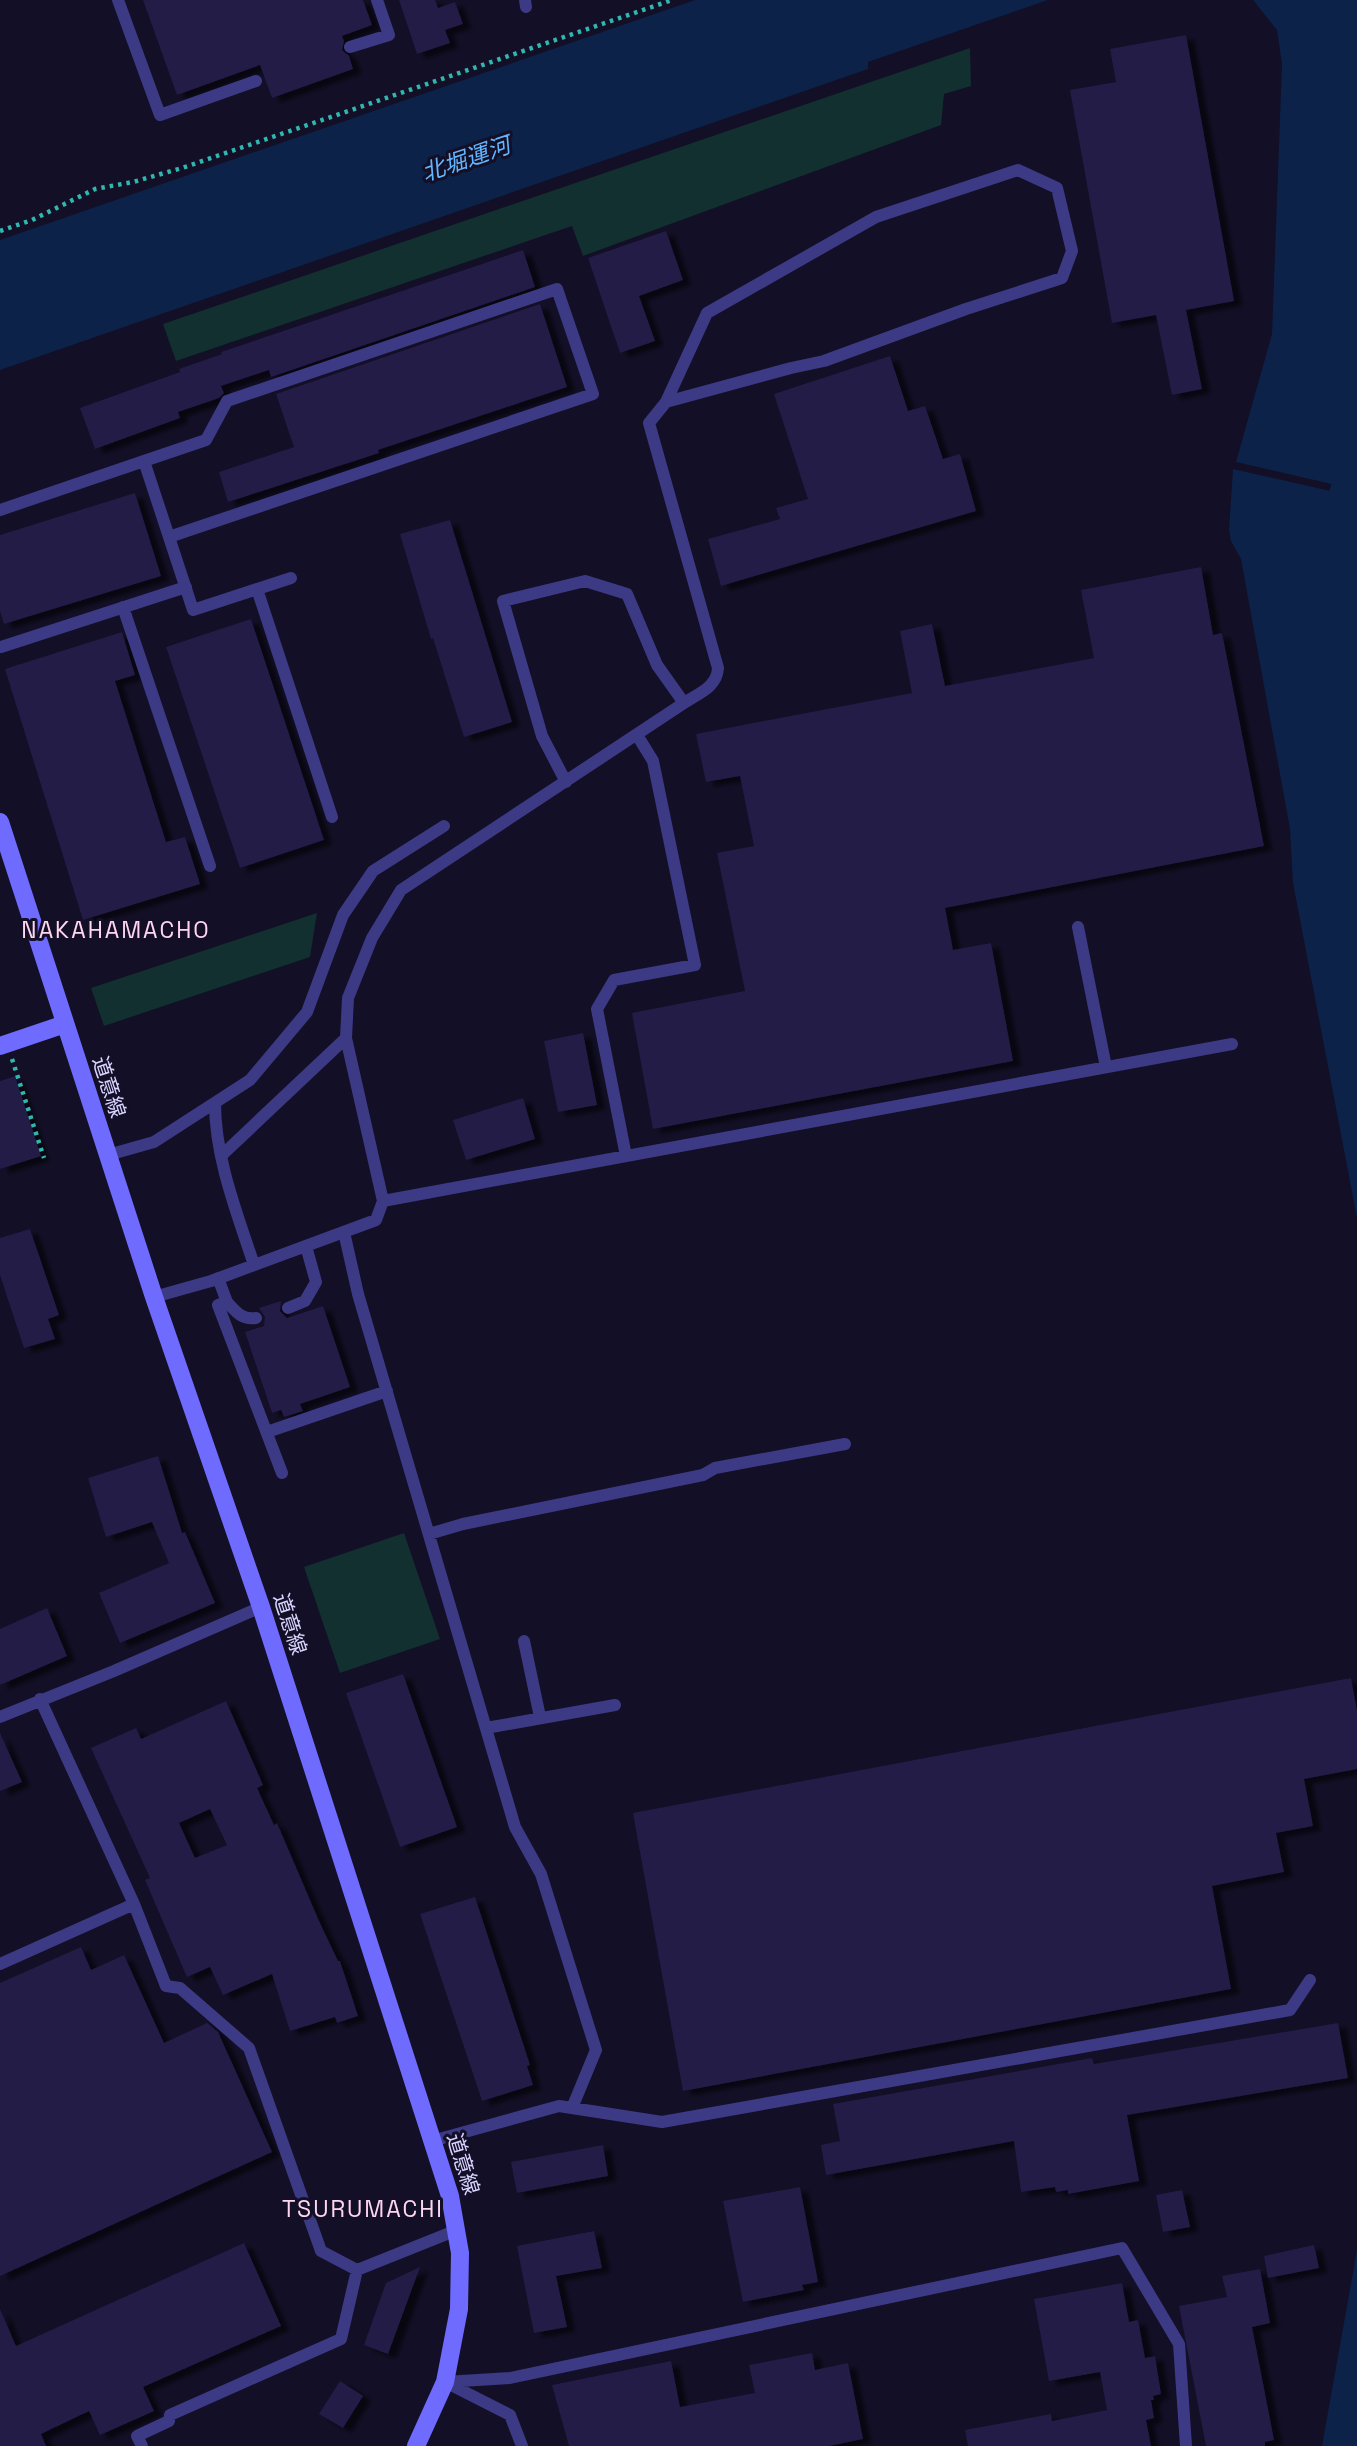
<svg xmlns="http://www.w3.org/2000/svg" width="1357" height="2446" font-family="'Space Grotesk','Noto Sans JP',sans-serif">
	<defs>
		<filter id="shadow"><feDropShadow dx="8" dy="4.5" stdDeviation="2" flood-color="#0009"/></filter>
	</defs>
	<rect width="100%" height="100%" fill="#130f26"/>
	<path fill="#12302f" d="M970,48L971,86L944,94L941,125L583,256L572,226L176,361L163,324Z
		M317,913L310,957L104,1026L91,988Z
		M404,1533L440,1639L340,1673L304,1567Z"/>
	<path fill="#0c2248" d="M695,0H1048L868,62V69L0,370V240Z
		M1253,0H1357V490L1236,462L1272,334L1282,64L1277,30Z
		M1233,469L1357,497V1218L1293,883L1290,829L1241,559L1231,541L1229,530Z
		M1357,2250V2446H1322Z"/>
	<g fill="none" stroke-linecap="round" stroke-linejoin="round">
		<path stroke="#0c2248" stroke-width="40" d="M1335,546L1334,536L1357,473"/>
	</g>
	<path fill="#241b47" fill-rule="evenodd" filter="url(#shadow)" d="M143,0H363L372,25L342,36L344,41L342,50L349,56L353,69L272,98L260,65L177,95Z
		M399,0H435L438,8L455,2L463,24L445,30L450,43L417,54Z
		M1186,35L1234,301L1186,310L1202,389L1172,395L1156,315L1112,323L1070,90L1116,82L1110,49Z
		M666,231L683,280L639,296L655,341L620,353L588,258Z
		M523,250L535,287L271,377L269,370L221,386L224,393L219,398L178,412L180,418L95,449L80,408L180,372L179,369L222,354L221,352Z
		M540,304L567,387L378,450L379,453L228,502L219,472L294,447L276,394Z
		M890,356L908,411L925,406L943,459L960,454L976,511L721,586L708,539L780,519L776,508L808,499L774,394Z
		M135,493L161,576L4,624L0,611V535Z
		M450,520L512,722L464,737L433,638L431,639L400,534Z
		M1201,567L1213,635L1222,633L1264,846L945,908L953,950L991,943L1013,1061L653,1129L632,1013L745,991L717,853L754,846L740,776L706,782L696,734L912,693L900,631L932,624L945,686L1094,658L1081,590Z
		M251,619L324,840L240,868L166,647Z
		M122,632L135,675L115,681L166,842L185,837L200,884L83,920L5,669Z
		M583,1033L597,1105L558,1112L544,1041Z
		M15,1076L41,1156L0,1169V1081Z
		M523,1098L535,1139L466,1160L453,1120Z
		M30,1229L59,1315L48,1319L55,1339L24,1348L0,1275V1238Z
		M281,1301L280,1311L287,1318L323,1306L350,1387L300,1404L303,1411L284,1417L281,1410L272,1413L245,1332L264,1326L265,1317L259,1308Z
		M158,1456L182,1533L185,1532L215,1603L120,1643L99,1593L169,1563L152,1522L106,1537L88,1478Z
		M47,1608L67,1656L0,1685V1629Z
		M403,1674L457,1827L400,1847L346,1693Z
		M1351,1678L1357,1711V1769L1304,1779L1313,1826L1276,1833L1284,1872L1212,1886L1231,1989L683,2091L633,1813Z
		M226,1701L263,1785L257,1788L274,1825L277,1823L319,1921L338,1961H340L358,2016L337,2023L335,2017L290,2031L272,1974L223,1995L210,1967L187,1977L145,1880L150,1878L91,1748L136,1728L141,1739ZM210,1809L227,1845L195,1858L179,1823Z
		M0,1733L22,1782L0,1791Z
		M475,1897L530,2065L527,2066L533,2085L482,2101L420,1914Z
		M81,1947L91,1970L124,1955L164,2043L207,2023L218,2032L272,2152L0,2276V1983Z
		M1338,2023L1348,2078L1127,2115L1139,2181L1068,2194V2190L1056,2192L1055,2187L1021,2192L1014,2141L826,2175L821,2145L840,2141L833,2104L1092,2058L1094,2064Z
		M603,2145L608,2176L517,2193L511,2162Z
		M800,2187L818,2282L802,2285L804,2290L743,2302L723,2201Z
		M1182,2190L1190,2227L1163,2232L1156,2195Z
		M594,2231L602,2268L556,2276L567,2327L534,2333L517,2246Z
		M244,2243L281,2326L143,2387L154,2411L100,2435L89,2411L41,2434L46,2446H0V2309L16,2346Z
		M1314,2245L1319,2268L1268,2278L1264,2256Z
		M420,2267L388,2354L364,2345L386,2283Z
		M1260,2269L1270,2323L1252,2327L1274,2440L1265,2442V2446H1206L1179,2306L1227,2297L1222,2276Z
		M1122,2283L1129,2322L1138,2320L1145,2358L1155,2356L1161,2394L1153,2396L1154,2400H1151L1154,2418L1146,2420L1151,2446H968L965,2430L1051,2414L1052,2421L1107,2410L1100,2372L1049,2381L1034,2299Z
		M812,2353L815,2370L848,2363L863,2439L829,2446H569L552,2385L671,2361L680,2407L755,2393L749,2365Z
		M340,2381L363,2396L343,2428L319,2414Z"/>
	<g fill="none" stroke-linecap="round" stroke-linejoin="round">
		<path stroke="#2fb8b0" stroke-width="4.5" stroke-dasharray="3.5 5" stroke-linecap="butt" d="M0,231L32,220L95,189L133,182L182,168L672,0
			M12,1059L44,1158"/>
		<path stroke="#3d3a85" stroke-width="12" d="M118,0L160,115L256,81
			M525,0L526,7
			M350,47L389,35L377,0
			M144,461L206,440L227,401L557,289L593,394L169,537
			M0,510L144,461L193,610L291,578
			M257,589L332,817
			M123,607L210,866
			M1,647L186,587
			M566,782L542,736L503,601L585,581L627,594L657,665L684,703
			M1078,927L1106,1067
			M215,1103C215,1158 237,1213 254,1265
			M108,1155L154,1142L250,1080L307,1012L343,915L373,871L444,826
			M221,1156L346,1038
			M626,1156L597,1009L614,980L695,965L653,761L637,735
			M383,1201L1232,1044
			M344,1232L358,1294L515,1827L541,1874L596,2050L572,2108
			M218,1278L227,1302L218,1305L282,1473
			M154,1297L211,1281L376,1220L383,1201L346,1038L348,998L372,938L401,890L684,703C699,693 717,687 718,668L649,423L666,402L791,368L824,361L966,309L1062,278L1072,251L1057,188L1018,170L876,217L707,313L666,402
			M227,1302C236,1312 242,1320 256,1318
			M288,1308L305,1301L316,1282L306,1246
			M267,1432L387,1391
			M429,1534L463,1524L703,1475L715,1468L845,1444
			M524,1641L540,1717
			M40,1699L134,1904L166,1986L180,1988L249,2048L321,2251L357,2270L457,2230
			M0,1717L114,1671L261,1607
			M486,1728L615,1705
			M0,1964L134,1904
			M432,2141L559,2106L662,2122L1290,2010L1310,1980
			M445,2382L510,2378L1122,2248L1179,2344L1186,2446
			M445,2382L510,2415L522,2446
			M142,2446L137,2436L169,2421L170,2415L341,2339L357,2270"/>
		<path stroke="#6f6bff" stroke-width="18" d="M0,822L154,1297L261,1607L450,2196L460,2253L459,2309L445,2382L416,2446
			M0,1046L65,1024"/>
	</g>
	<g text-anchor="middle" stroke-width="6" stroke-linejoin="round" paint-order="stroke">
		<g font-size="21" fill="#d9d4ff" stroke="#130f26">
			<text transform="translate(109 1087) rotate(72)" y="7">道意線</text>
			<text transform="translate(290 1624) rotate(72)" y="7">道意線</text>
			<text transform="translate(463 2164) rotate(73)" y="7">道意線</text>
		</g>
		<g font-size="23" font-style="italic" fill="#62b6ff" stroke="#130f26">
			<text transform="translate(466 159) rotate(-19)" y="8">北堀運河</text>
		</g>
		<g font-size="23" letter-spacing="2" fill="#ffd6f0" stroke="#130f26">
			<text x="116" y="938">NAKAHAMACHO</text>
			<text x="363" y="2217">TSURUMACHI</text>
		</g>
	</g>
</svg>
